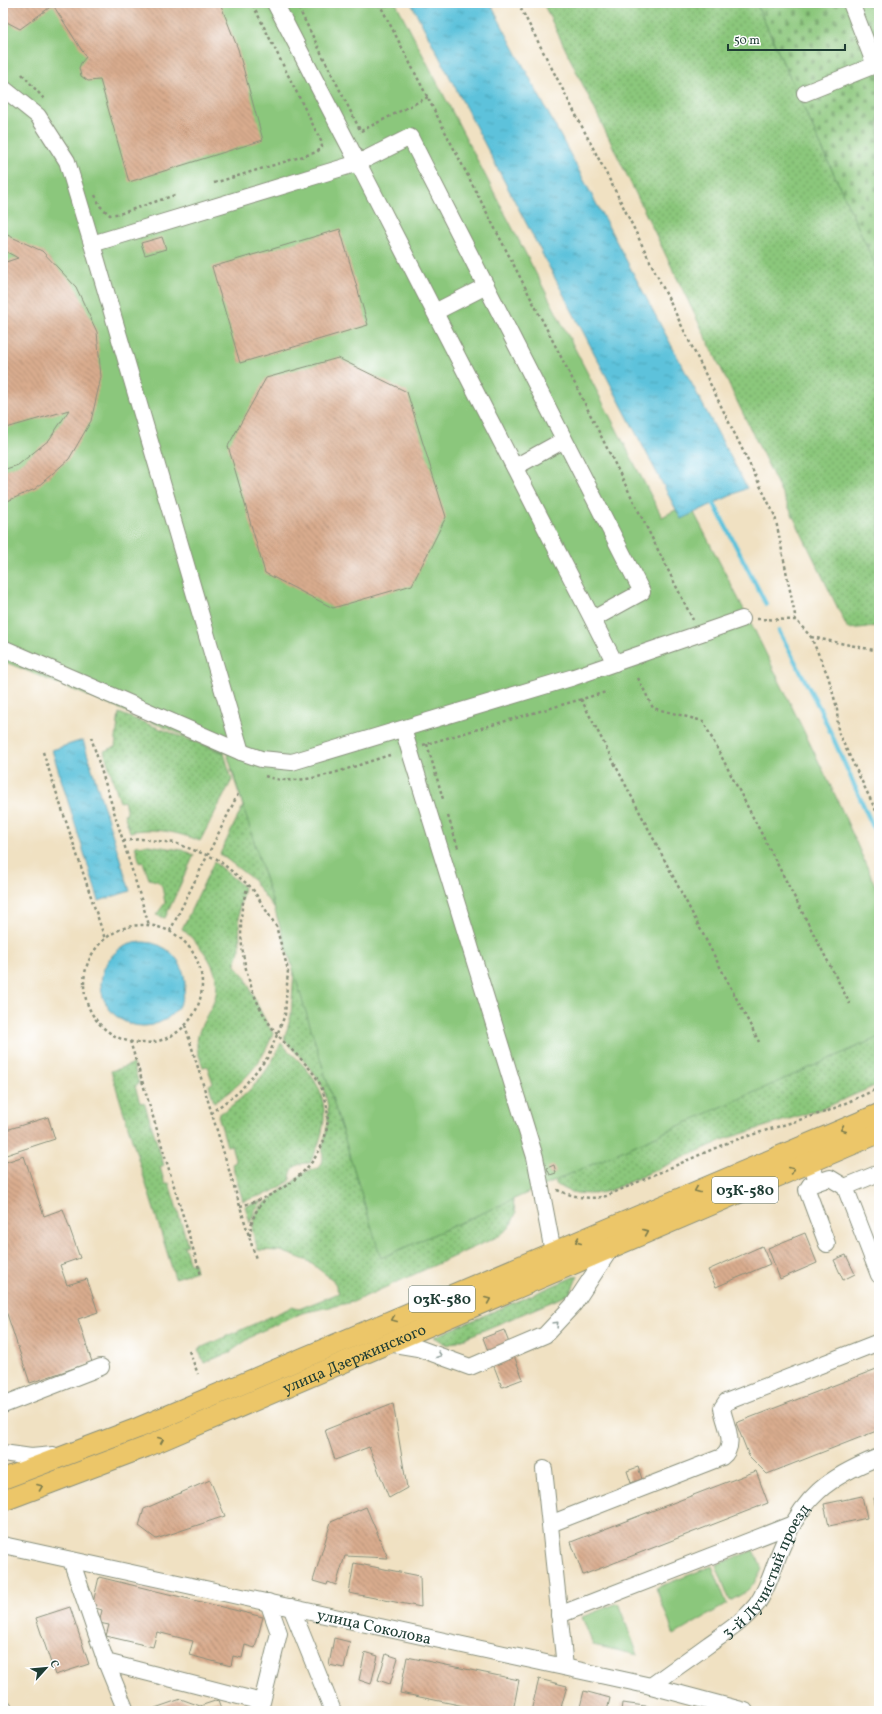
<svg xmlns="http://www.w3.org/2000/svg" width="882" height="1714" font-family="Vollkorn,serif">
	<defs>
		<pattern id="grass-dots" width="8" height="8" patternUnits="userSpaceOnUse"><rect width="8" height="8" fill="#8bc77c"/><path d="M2 2h.1M6 6h.1" fill="none" stroke="#71a366" stroke-width="1.8" stroke-linecap="round"/></pattern>
		<pattern id="cemetery-stones" width="16" height="16" patternUnits="userSpaceOnUse"><rect width="16" height="16" fill="#8bc77c"/><path d="M2 7V4a2 2 0 0 1 4 0v3zM10 15v-3a2 2 0 0 1 4 0v3z" fill="#71a366"/></pattern>
		<pattern id="water-ripples" width="26" height="14" patternUnits="userSpaceOnUse"><rect width="26" height="14" fill="#5dc2db"/><path d="M2 4q2-2 4 0t4 0M15 11q2-2 4 0t4 0" fill="none" stroke="#4c9fb2"/></pattern>
		<pattern id="building-back-hatch" width="6" height="6" patternUnits="userSpaceOnUse"><rect width="6" height="6" fill="#d9ac8e"/><path d="M-1 5l2 2M0 0l6 6M5-1l2 2" fill="none" stroke="#af8d75"/></pattern>
	</defs>
	<rect width="100%" height="100%" fill="#fff"/>
	<filter id="ink" filterUnits="userSpaceOnUse"><feTurbulence type="fractalNoise" baseFrequency=".025" numOctaves="2"/><feDisplacementMap in="SourceGraphic" scale="8" xChannelSelector="R" yChannelSelector="G"/><feConvolveMatrix kernelMatrix="1 2 1 2 8 2 1 2 1" color-interpolation-filters="sRGB"/></filter>
	<filter id="wash" filterUnits="userSpaceOnUse"><feTurbulence type="fractalNoise" baseFrequency=".012" numOctaves="4" result="noise"/><feDisplacementMap in="SourceGraphic" scale="16" xChannelSelector="R" yChannelSelector="G"/><feGaussianBlur stdDeviation="0.9" result="paint"/><feColorMatrix in="noise" values="0 0 0 0 0 0 0 0 0 0 0 0 0 0 0 0 0 1.4 0 .05"/><feComposite in="paint" operator="in"/></filter>
	<g filter="url(#wash)">
		<rect width="100%" height="100%" fill="#f0e1c2"/>
		<path fill="url(#grass-dots)" stroke="#558258" d="M543,3H756L879,273V626L848,629Z
			M119,713L224,753L232,780L200,841C177,832 154,827 130,832L124,814L127,813L124,801L120,802L104,751L115,747Z
			M231,769L249,778L264,874L276,911L251,878L220,854L243,806Z
			M148,845L182,850L194,855L165,918L156,915L165,903L162,886L157,881L149,879L143,862L140,863L135,846Z
			M214,862L244,887L239,910L240,949L235,964C237,971 244,973 246,979C254,998 262,1016 273,1033C262,1064 242,1085 214,1102L209,1085L213,1083L207,1066L203,1067C201,1060 197,1052 197,1046C196,1032 206,1017 212,1006C227,975 204,948 182,929Z
			M879,899V1084L824,1108L725,1139L609,1191C589,1196 563,1196 550,1177Z
			M294,971L371,1224L507,1180L516,1213L510,1227L499,1236L353,1302L302,1313L257,1333L230,1352L204,1363L198,1349L292,1307L299,1309L339,1293L333,1280L308,1261L281,1251L258,1250L252,1230L256,1214L261,1206L307,1171L319,1168C326,1160 321,1154 323,1145C338,1092 318,1076 284,1040L291,1016Z
			M281,1043C291,1054 303,1063 311,1075C332,1104 325,1134 310,1163C297,1163 290,1167 290,1181L272,1192L243,1201L232,1164L236,1162L231,1145L227,1146L218,1115C246,1097 268,1075 281,1043Z
			M133,1064L139,1084L135,1086L140,1103L144,1102L164,1165L160,1167L165,1184L169,1183L188,1245L184,1246L190,1264L194,1263L196,1271L175,1278L111,1071Z
			M262,1201L255,1210L250,1223L245,1206Z
			M578,1275L570,1294L448,1345L434,1337Z"/>
		<path fill="url(#cemetery-stones)" stroke="#558258" d="M756,3H879V273Z"/>
		<path fill="#8bc77c" stroke="#558258" d="M3,3H396L662,517L689,503L754,629L836,797L879,894V1037L381,1258L227,753L3,661Z
			M754,1550L762,1569C753,1588 748,1591 730,1601L716,1565Z
			M712,1566L727,1604L674,1635L656,1588Z
			M618,1603L638,1655L593,1645L582,1617Z"/>
		<path fill="url(#water-ripples)" stroke="#3e8088" d="M411,3H490L747,488L681,519Z
			M83,740L130,891L99,901L52,750Z
			M101 984a42 42 0 1 1 84 0a42 42 0 1 1-84 0Z"/>
		<g fill="none" stroke-linecap="round" stroke-linejoin="round">
			<path stroke="#5dc2db" stroke-width="4.5" d="M714,504L766,604
				M779,631L820,709L879,840"/>
		</g>
		<g id="blocks">
			<path fill="url(#building-back-hatch)" d="M3,3H220L238,49L263,140L129,182L100,80L88,81L81,76L79,68L81,63L86,57L53,5L20,29L3,20Z
				M340,229L368,325L240,363L212,267Z
				M3,233L42,251L76,287L97,332L101,377L91,421L69,459L35,489L3,503V470L18,465L49,440L69,410L3,429V263L18,258L3,250Z
				M162,237L166,249L145,255L141,243Z
				M338,358L407,392L446,517L412,585L333,608L265,573L228,446L266,378Z
				M48,1117L55,1139L3,1156V1131Z
				M24,1156L44,1216L63,1209L80,1258L60,1265L67,1285L87,1279L98,1312L78,1319L92,1362L30,1383L3,1302V1163Z
				M554,1165L556,1173L550,1175L547,1168Z
				M805,1233L817,1263L780,1279L768,1248Z
				M762,1246L770,1264L716,1287L708,1270Z
				M846,1255L855,1274L843,1280L834,1260Z
				M504,1330L523,1379L502,1387L483,1338Z
				M879,1368V1430L767,1474L749,1456L736,1423Z
				M393,1403L407,1488L389,1498L369,1447L335,1460L325,1430Z
				M638,1467L642,1479L631,1483L627,1471Z
				M756,1471L768,1503L583,1575L571,1542Z
				M210,1480L225,1516L156,1539L139,1526L144,1509Z
				M862,1496L867,1518L829,1526L824,1504Z
				M874,1498H879V1520H878Z
				M366,1507L388,1558L345,1556L336,1585L328,1582L327,1585L313,1581L331,1522Z
				M354,1563L420,1576L421,1607L349,1593Z
				M99,1577L263,1617L255,1648L245,1645L242,1658L233,1656L231,1666L189,1655L193,1641L157,1632L153,1647L106,1636L109,1625L99,1623L102,1610L92,1607Z
				M70,1607L89,1664L55,1675L36,1618Z
				M334,1638L350,1642L344,1668L329,1665Z
				M365,1652L378,1656L371,1684L359,1680Z
				M386,1654L398,1658L390,1684L378,1680Z
				M407,1657L519,1680L513,1711H489L400,1693Z
				M539,1679L567,1686L560,1711H531Z
				M584,1691L610,1698L607,1711H579Z
				M181,1699L200,1706L218,1700L222,1711H156L155,1708Z
				M622,1703L653,1707L652,1711H621Z"/>
		</g>
	</g>
	<g filter="url(#ink)">
		<use href="#blocks" fill-opacity="0" stroke="#888f7b" stroke-width="1"/>
		<g fill="none" stroke-linecap="round" stroke-linejoin="round">
			<g stroke="#888f7b" stroke-width="18">
				<g id="minor">
					<path d="M275,3L358,163L410,137L642,592L593,619"/>
					<path d="M3,88L38,116L67,161L92,244"/>
					<path d="M805,93L875,65L851,3"/>
					<path d="M435,312L486,286"/>
					<path d="M515,467L564,440"/>
					<path d="M3,648L241,752L261,759L292,762L574,677L742,619"/>
					<path d="M403,729L535,1157L553,1252"/>
					<path d="M241,752L92,244L358,163L615,663"/>
					<path d="M810,1162L818,1182L830,1178L845,1187L879,1275"/>
					<path d="M818,1182L810,1185L807,1190L827,1244"/>
					<path d="M845,1187L879,1173"/>
					<path d="M388,1343L418,1348L470,1367L545,1335L574,1304L611,1248"/>
					<path d="M3,1405L101,1367"/>
					<path d="M3,1453L31,1457L53,1455"/>
					<path d="M544,1469L565,1667"/>
					<path d="M550,1524L722,1457C738,1445 724,1423 722,1408L726,1402L879,1342"/>
					<path id="s1" d="M3,1545L651,1686L745,1711"/>
					<path d="M71,1560L106,1662L262,1702L279,1633L268,1602"/>
					<path d="M291,1607L333,1711"/>
					<path d="M559,1615L793,1524"/>
					<path d="M106,1662L126,1711"/>
					<path id="s2" d="M651,1686C670,1672 689,1659 708,1645C725,1633 744,1621 757,1604C769,1587 773,1568 781,1549C802,1497 828,1477 879,1457"/>
					<path d="M3,1707L4,1711"/>
				</g>
			</g>
			<g stroke="#888f7b" stroke-width="22">
				<g id="major">
					<path d="M3,1479L138,1428L879,1114"/>
					<path id="s3" d="M3,1501L146,1447L879,1133"/>
				</g>
			</g>
			<path stroke="#888f7b" stroke-width="2.5" stroke-dasharray="3 3" stroke-linecap="butt" d="M296,3L361,132
				M379,3L576,386L693,620
				M518,3L620,200L775,516L796,620
				M22,74L45,100
				M361,131L428,97
				M214,183L317,152L322,147L321,141L252,3
				M95,195L100,206L110,215L122,213L175,195
				M757,619L796,620L811,637L828,676L837,708L838,732L879,817
				M811,637L874,650L879,647
				M638,678L653,708L703,721L850,1004
				M581,699L759,1042
				M91,737L149,925
				M427,744L443,799
				M423,745L606,692
				M43,752L105,939
				M265,776C301,790 355,765 390,755
				M448,816L458,848
				M123,841L141,839L175,843L217,859L252,888L276,926L288,970L285,1015L268,1057L239,1092L212,1112
				M84 984a59 59 0 1 1 118 0a59 59 0 1 1-118 0Z
				M170,931L239,792
				M185,1025L256,1259
				M130,1041L201,1275
				M557,1190C574,1197 589,1200 606,1196L729,1142L828,1111L879,1088
				M240,1206C296,1192 349,1144 319,1082C309,1064 290,1050 277,1034C250,1001 237,951 242,908C243,901 246,892 248,885
				M250,1236C250,1222 256,1208 267,1198
				M189,1351L198,1374"/>
			<use href="#minor" stroke="#fff" stroke-width="16"/>
			<use href="#major" stroke="#ecc669" stroke-width="20"/>
		</g>
		<defs><path id="oneway-chevron" d="M-2-3.5L2.5 0L-2 3.5" fill="none" stroke-width="1.6" stroke-linecap="round" stroke-linejoin="round"/></defs>
		<g stroke="#7b7b4c">
			<use href="#oneway-chevron" transform="translate(843 1129) rotate(157)"/>
			<use href="#oneway-chevron" transform="translate(792 1170) rotate(-23)"/>
			<use href="#oneway-chevron" transform="translate(697 1190) rotate(157)"/>
			<use href="#oneway-chevron" transform="translate(646 1232) rotate(-23)"/>
			<use href="#oneway-chevron" transform="translate(578 1241) rotate(157)"/>
			<use href="#oneway-chevron" transform="translate(488 1300) rotate(-23)"/>
			<use href="#oneway-chevron" transform="translate(394 1319) rotate(157)"/>
			<use href="#oneway-chevron" transform="translate(161 1440) rotate(-23)"/>
			<use href="#oneway-chevron" transform="translate(40 1487) rotate(-21)"/>
		</g>
		<g stroke="#8f9e9a">
			<use href="#oneway-chevron" transform="translate(556 1324) rotate(-46)"/>
			<use href="#oneway-chevron" transform="translate(439 1355) rotate(20)"/>
		</g>
	</g>
	<g text-anchor="middle" stroke-width="3" stroke-linejoin="round" paint-order="stroke">
		<g fill="#fff" stroke="#627771" stroke-width="1">
			<rect x="712" y="1177" width="66" height="26" rx="3"/>
			<rect x="409" y="1286" width="66" height="26" rx="3"/>
		</g>
		<g font-size="15" font-weight="bold" fill="#1f3d34">
			<text x="745" y="1195">03К-580</text>
			<text x="442" y="1304">03К-580</text>
		</g>
		<g font-size="16" fill="#1f3d34" stroke="#fff">
			<text dy="6" stroke="none"><textPath href="#s3" startOffset="379">улица Дзержинского</textPath></text>
			<text dy="6" stroke="none"><textPath href="#s2" startOffset="167">3-й Лучистый проезд</textPath></text>
			<text dy="6" stroke="none"><textPath href="#s1" startOffset="380">улица Соколова</textPath></text>
		</g>
	</g>
	<rect width="882" height="1714" fill="none" stroke="#fff" stroke-width="16"/>
	<g transform="translate(46 1668) rotate(63)" stroke="#ffffff" stroke-width="3" paint-order="stroke">
	<path d="M0-3L7 15L0 10L-7 15Z" fill="#1f3d34"/>
	<text y="-6" font-size="11" font-weight="bold" text-anchor="middle" fill="#1f3d34">С</text>
	</g>
	<path d="M728 44v6h117v-6" fill="none" stroke="#1f3d34" stroke-width="2"/>
	<text x="734" y="44" font-size="12" fill="#1f3d34" stroke="#ffffff" stroke-width="3" paint-order="stroke">50 m</text>
</svg>
